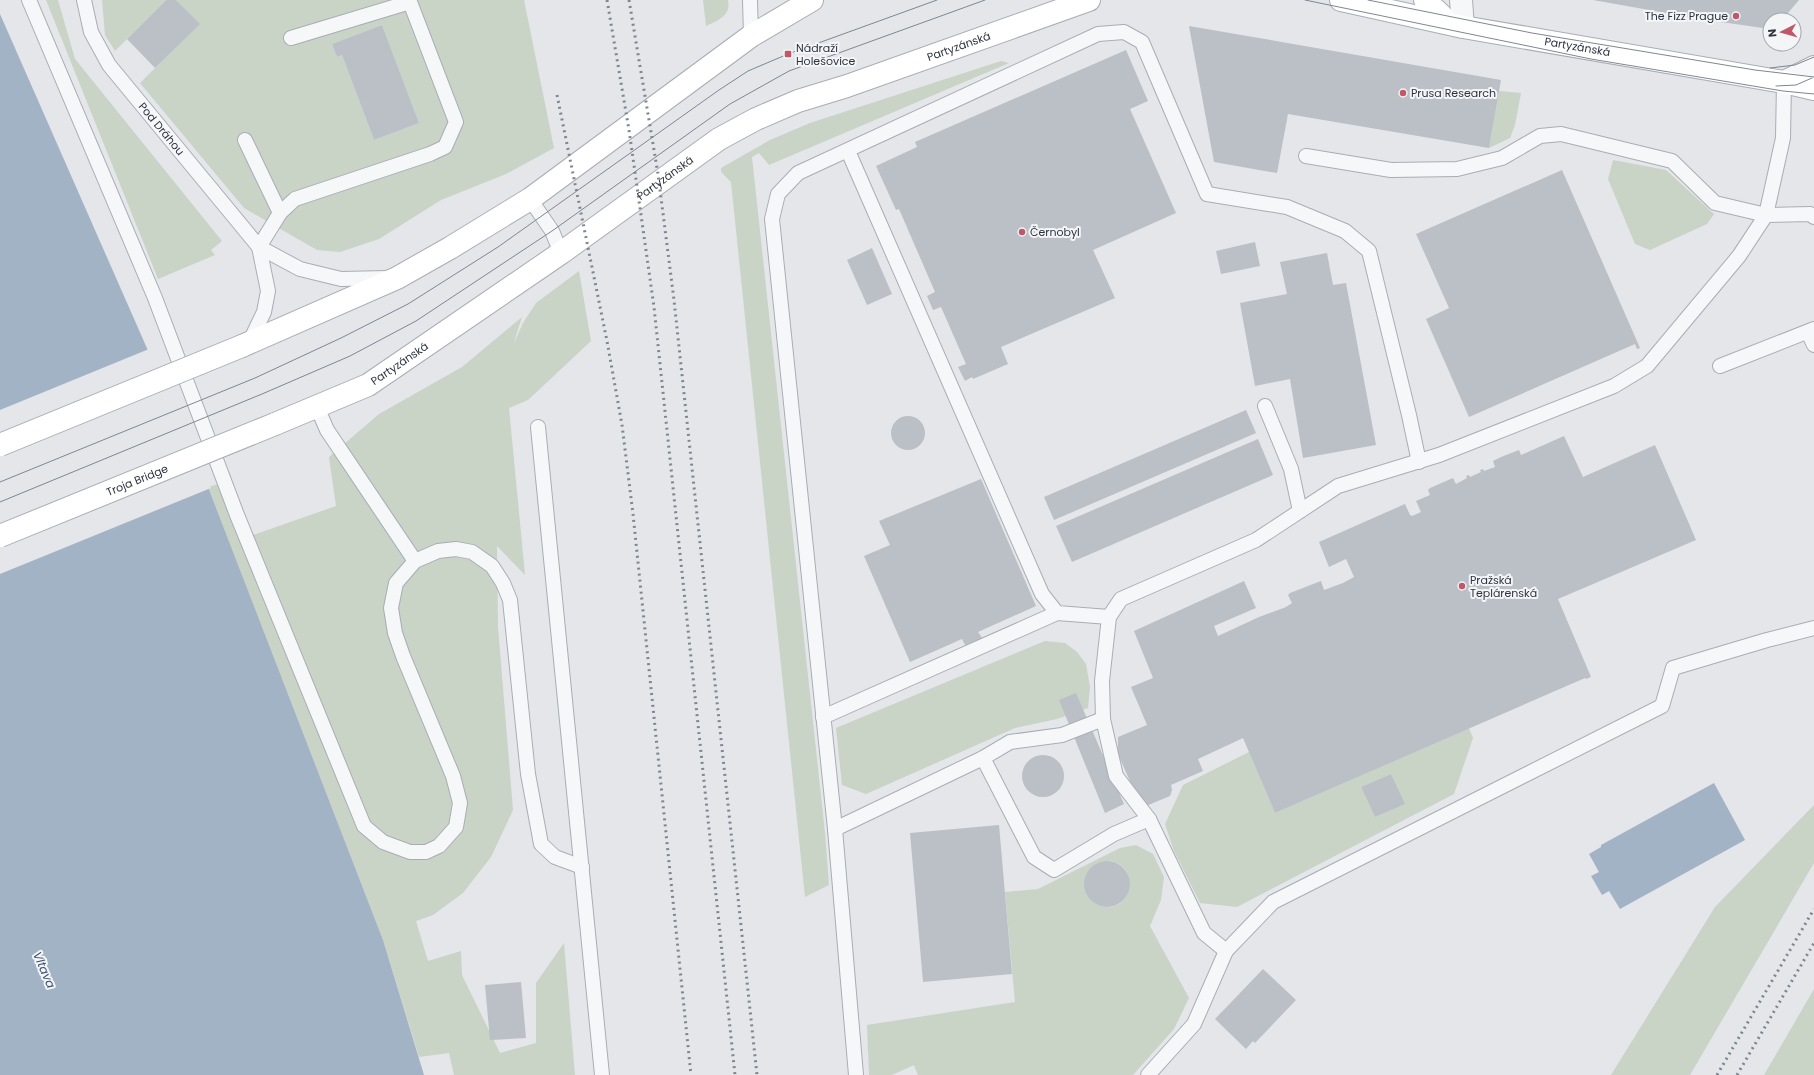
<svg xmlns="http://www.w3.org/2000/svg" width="1814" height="1075" font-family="Poppins,sans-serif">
	<rect width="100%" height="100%" fill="#e4e6ea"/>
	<path fill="#c9d3c6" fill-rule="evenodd" d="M46,0H58L75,59L222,241L211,250L215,255L158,279Z
		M102,0H166L115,51L105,35Z
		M176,0H524L554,148L506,174L441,200L379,239L340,252L317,250L244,208L140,83L199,24ZM382,25L419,123L374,140L342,55L337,57L332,44Z
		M703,0H728C731,16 718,20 706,26Z
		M1001,61L1009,63L769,165L759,153L752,157L825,833L829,885L805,897L731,182L721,172V168L770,140L810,123Z
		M1499,91L1521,93L1515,125L1510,138L1489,148Z
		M1613,160L1666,170L1714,214L1707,224L1650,250L1635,244L1608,179Z
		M579,271L591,341L528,400L509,408L525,575L497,546L498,627L513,810L491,857L463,893L433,915L416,921L428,961L461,951L462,975L500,1053L536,1043V983L564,943L575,1075H454L449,1053L419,1057L383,940L208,487L219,484L242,539L336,506L329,457L379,414L462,367L522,317L513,345L523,323L536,303Z
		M1045,641L1065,643L1077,652L1086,664L1090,687L1088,708L1057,719L1015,728L866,794L842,785L836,728Z
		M1469,728L1473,738L1454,794L1237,907L1200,903L1174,851L1165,824L1183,785L1249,752L1275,813ZM1391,774L1404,804L1375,817L1361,787Z
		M1814,805V863L1690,1075H1611L1715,907Z
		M1136,845L1153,854L1164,877L1161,900L1150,926L1189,998L1174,1029L1133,1075H918L914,1065L892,1075H869L867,1025L1015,1002L1005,892L1038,889L1120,848ZM1108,861C1139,862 1136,910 1105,907C1076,904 1079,861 1108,861Z
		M1814,989V1075H1764Z"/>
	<path fill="#a3b3c6" d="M0,14L208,487L383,940L424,1075H0Z
		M1714,783L1745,840L1620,909L1609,891L1602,895L1591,876L1599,872L1589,854L1601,847V845Z"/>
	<path fill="#e4e6ea" d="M149,349L211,488L0,574V410Z"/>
	<path fill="#bbbfc6" d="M166,0H176L200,24L155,68L127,39Z
		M1593,0H1799L1782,20H1770V29L1700,19Z
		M382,25L419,123L374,140L342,55L337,57L332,44Z
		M1189,26L1501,80L1489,148L1288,114L1277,173L1214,162Z
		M1126,50L1148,101L1130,109L1176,213L1093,250L1115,298L1001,347L1008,364L973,379L972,377L965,381L958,367L966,364L941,307L933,310L927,296L935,292L899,209L896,210L876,166L917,147L915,142Z
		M1562,170L1640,348L1637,349L1635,344L1469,417L1426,319L1449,308L1416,234Z
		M1255,242L1260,266L1221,274L1216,251Z
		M872,248L892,294L867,305L847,260Z
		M1327,253L1333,285L1346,283L1376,445L1303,458L1290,379L1255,386L1240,303L1287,294L1280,262Z
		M1246,410L1256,433L1054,520L1044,497Z
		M891 433a17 17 0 1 1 34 0a17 17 0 1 1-34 0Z
		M1564,436L1583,477L1655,445L1696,540L1558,599L1591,677L1586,679L1585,678L1275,813L1243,738L1198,759L1203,771L1171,785L1172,790L1170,796L1146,806L1140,804L1118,754V737L1147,725L1131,687L1153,678L1134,631L1244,581L1256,608L1214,626L1218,636L1259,617L1286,607L1292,603L1288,595L1290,593L1321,581L1324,590L1343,583L1354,577L1346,559L1329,567L1319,542L1405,504L1410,515L1412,516L1421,512L1416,501L1430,495L1428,490L1430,488L1453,478L1456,484L1467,478L1466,476L1469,475L1470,477L1481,472L1480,470L1483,469L1484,471L1495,467L1493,461L1501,457L1519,450L1521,455Z
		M1258,439L1273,475L1072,562L1056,526Z
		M981,479L1036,606L978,632L982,638L965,645L962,639L910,662L864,556L890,545L879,521Z
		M1076,693L1124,804L1105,813L1059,700Z
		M1022 776a21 21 0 1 1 42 0a21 21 0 1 1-42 0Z
		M1391,774L1405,804L1375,817L1361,787Z
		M999,825L1012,974L923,982L910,833Z
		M1084 884a23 23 0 1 1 46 0a23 23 0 1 1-46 0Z
		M1263,969L1296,1000L1255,1043L1253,1041L1246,1049L1215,1019Z
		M521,982L526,1038L490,1040L485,985Z"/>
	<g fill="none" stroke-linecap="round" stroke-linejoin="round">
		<g stroke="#a9adb4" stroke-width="16">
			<g id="service">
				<path d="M29,0L155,298L237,515L364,826L383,842L410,852H426L439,846L456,827L460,803L453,776L403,656L395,633L391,608L396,583L415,561L438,551L456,549L472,552L492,566L503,583L510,600L528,774L541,844L555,857L582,867"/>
				<path id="s1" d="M84,0L91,32L109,65L259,247L300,269L341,279L387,278"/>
				<path d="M750,0L751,36"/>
				<path d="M245,140L280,213"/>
				<path d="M848,151L1042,594L1057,613L1109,617"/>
				<path d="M1306,156L1391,170L1457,169L1502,158L1540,136L1561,134L1672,161L1715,203L1766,215L1810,214L1814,217"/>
				<path d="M530,199L552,231L561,253"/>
				<path d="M259,247L280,213L295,199L430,154L445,147L456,122L410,2L291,38"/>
				<path d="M1808,332L1814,345"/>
				<path d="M249,343L264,312L268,291L259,247"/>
				<path d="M1720,366L1814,329"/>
				<path d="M1265,406L1291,469L1300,511"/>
				<path d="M317,407L327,430L415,561"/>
				<path d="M538,427L602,1075"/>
				<path d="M823,717L1057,613"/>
				<path d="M983,758L1034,857L1054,870L1114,834L1149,819"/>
				<path d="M835,829L983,758L1010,742L1062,735L1103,719"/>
				<path d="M1226,951L1204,933L1149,819L1116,776L1103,719L1102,681L1109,617L1121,599L1256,540L1338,486L1439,455L1614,386L1647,366L1739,256L1766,215L1783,138L1784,82"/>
				<path d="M856,1075L835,829L772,219L778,194L798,173L1098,34L1124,32L1142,42L1207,194L1287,207L1345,231L1369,251L1409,415L1419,462"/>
				<path d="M1148,1075L1194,1024L1226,951L1273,902L1662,706L1673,668L1767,640L1814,628"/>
			</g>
		</g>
		<g stroke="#a9adb4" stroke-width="24">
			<path id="minor" d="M1461,0L1463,27
				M1784,82L1814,67"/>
		</g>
		<g stroke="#a9adb4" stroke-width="24">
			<g id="secondary">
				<path id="s2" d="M1341,0L1463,27L1784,82L1814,89"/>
				<path d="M1425,0L1441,15L1447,23"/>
				<path d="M242,346L397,278L450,248L530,199L751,36L812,0"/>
				<path id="s3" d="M275,424L368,385L561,253L719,139L756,119L798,101L847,86L1089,0"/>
			</g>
		</g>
		<use href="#service" stroke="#f6f7f9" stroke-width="14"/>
		<use href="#minor" stroke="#f6f7f9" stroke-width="22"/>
		<use href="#secondary" stroke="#fff" stroke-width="22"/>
		<path stroke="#7f8692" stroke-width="1" d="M1305,0L1591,59L1783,91L1814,94
			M1368,0L1532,33L1755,70L1814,77
			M1770,68L1795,65L1814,57
			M1776,86L1796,85L1812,78
			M0,482L255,378L341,338L408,304L498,247L719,90L748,71L788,54L937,0
			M0,502L262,394L350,356L416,321L552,231L730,104L789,71L985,0"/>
		<path stroke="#7f8692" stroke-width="3" stroke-dasharray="2 4" stroke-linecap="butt" d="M607,0L629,130L654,307L735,1075
			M629,0L658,174L674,300L757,1075
			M557,95L607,341L622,425L633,514L691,1075
			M1717,1075L1814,909
			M1737,1075L1814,943"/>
		<g stroke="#a9adb4" stroke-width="24" stroke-linecap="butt">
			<g id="secondary-bridge">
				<path d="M0,445L242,346"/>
				<path id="s4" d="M0,536L275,424"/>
			</g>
		</g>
		<use href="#secondary-bridge" stroke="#fff" stroke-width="22"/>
	</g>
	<g fill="#c05867" stroke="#f3f5f7" stroke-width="1.5">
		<circle cx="1736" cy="16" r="4"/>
		<rect x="784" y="50" width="8" height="8" rx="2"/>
		<circle cx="1403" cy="93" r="4"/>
		<circle cx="1022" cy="232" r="4"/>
		<circle cx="1462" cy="586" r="4"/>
	</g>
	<g text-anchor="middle" stroke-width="4" stroke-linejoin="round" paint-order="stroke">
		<g font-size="11" fill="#2d3440" stroke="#f3f5f7" text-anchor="start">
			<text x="1728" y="20" text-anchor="end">The Fizz Prague</text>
			<text x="796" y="52">Nádraží<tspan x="796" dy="13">Holešovice</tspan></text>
			<text x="1411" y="97">Prusa Research</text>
			<text x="1030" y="236">Černobyl</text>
			<text x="1470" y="584">Pražská<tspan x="1470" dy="13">Teplárenská</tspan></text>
		</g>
		<g font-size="11" fill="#2d3440" stroke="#f3f5f7">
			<text dy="4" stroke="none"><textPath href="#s3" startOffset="787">Partyzánská</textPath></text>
			<text dy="4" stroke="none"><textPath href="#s2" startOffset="241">Partyzánská</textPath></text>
			<text dy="4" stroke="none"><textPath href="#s1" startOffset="153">Pod Dráhou</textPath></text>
			<text dy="4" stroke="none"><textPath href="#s3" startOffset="463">Partyzánská</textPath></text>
			<text dy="4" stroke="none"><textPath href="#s3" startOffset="139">Partyzánská</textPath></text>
			<text dy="4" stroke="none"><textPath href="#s4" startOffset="148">Troja Bridge</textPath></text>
		</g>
		<g font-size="12" font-style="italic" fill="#3c5370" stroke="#f3f5f7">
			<text transform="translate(44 970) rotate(67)" y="4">Vltava</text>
		</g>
	</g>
	<g transform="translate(1782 32) rotate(264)"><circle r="19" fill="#f3f5f7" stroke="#a4a8ae"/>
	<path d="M0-3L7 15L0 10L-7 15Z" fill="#c05867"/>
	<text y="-6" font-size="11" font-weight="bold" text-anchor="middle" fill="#2d3440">N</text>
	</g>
</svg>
